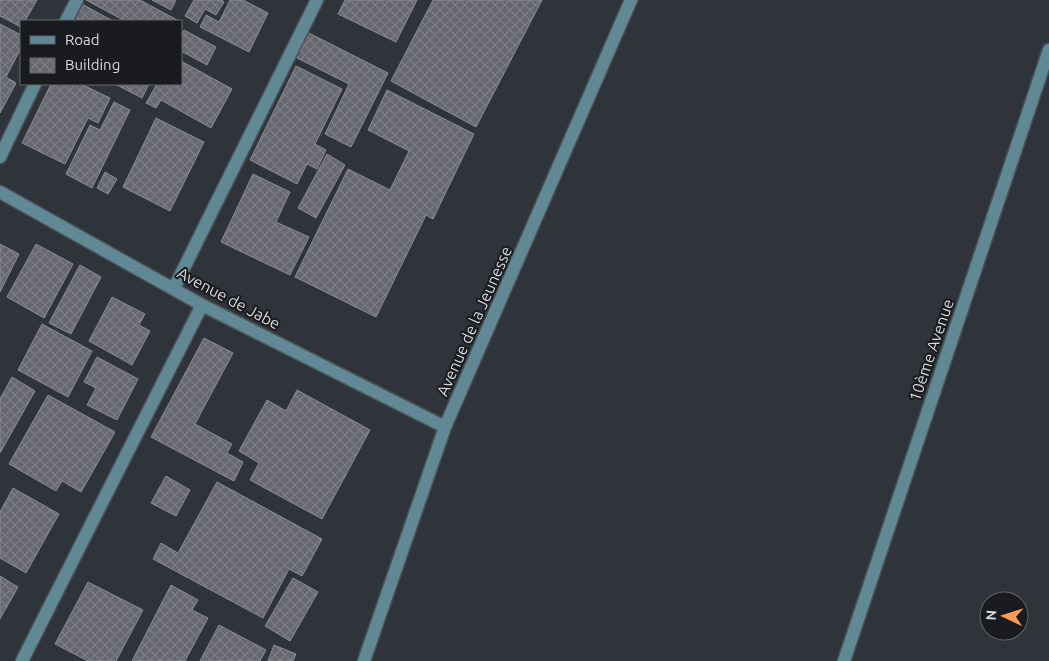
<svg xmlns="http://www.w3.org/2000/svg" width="1049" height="661" font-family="Ubuntu,sans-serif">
	<defs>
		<pattern id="building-cross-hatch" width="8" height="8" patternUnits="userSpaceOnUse" patternTransform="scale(1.25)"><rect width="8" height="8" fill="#676770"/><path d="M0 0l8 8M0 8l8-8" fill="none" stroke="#7c7c84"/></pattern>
	</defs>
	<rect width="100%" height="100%" fill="#2e343a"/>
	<path fill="url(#building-cross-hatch)" stroke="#8a8b94" d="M0,0H37L25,21H21V27L0,16Z
		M86,0H140L179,21H125Z
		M152,0H176L171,10Z
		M194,0H222L224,2L216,15L205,9L197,23L185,16Z
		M230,0H243L268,13L249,52L200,27L206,15L219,22Z
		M345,0H417L396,42L338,14Z
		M433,0H542L476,127L391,81Z
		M80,3L113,21H70Z
		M0,24L21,35V48L6,77L16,83L0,113Z
		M184,30L216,47L207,65L181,51V35Z
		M307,32L388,73L351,147L325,134L349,84L295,57Z
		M181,61L232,89L211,128L161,100L156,108L146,103L157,84H181Z
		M296,66L342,89L315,144L326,150L317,169L307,164L297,184L250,160Z
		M51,84H81L110,98L98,123L88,118L65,164L22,143Z
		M115,84H149L142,98Z
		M387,90L474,134L433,219L426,215L376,317L295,277L348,169L390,190L409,151L368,130Z
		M114,102L130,110L92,188L66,174L90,125L100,130Z
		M156,118L204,142L170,211L123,187Z
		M327,154L345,165L316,218L298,208Z
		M105,172L117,179L108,194L97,188Z
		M253,174L290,192L276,222L309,237L290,275L221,242Z
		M0,244L19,254L0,292Z
		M36,244L73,264L44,318L7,297Z
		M80,265L101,277L71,334L49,323Z
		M112,297L145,314L139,325L150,331L132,365L89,341Z
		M42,324L92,351L68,397L18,370Z
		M204,338L233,353L195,424L232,444L227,453L243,462L234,481L151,437Z
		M97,357L138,379L117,420L87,405L96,388L84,382Z
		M12,377L35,391L0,453V399Z
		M297,390L370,430L322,519L250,480L259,463L239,451L267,400L286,411Z
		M48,395L115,432L81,492L62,481L56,491L9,464Z
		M166,476L190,490L176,516L151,503Z
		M217,482L322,539L302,576L289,569L263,618L153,559L161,543L178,553Z
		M13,488L59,514L26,573L0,558V512Z
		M0,576L18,587L0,619Z
		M293,578L318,592L290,641L265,626Z
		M88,582L143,610L116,661H88L55,644Z
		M171,585L198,600L192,610L208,618L185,661H132Z
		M219,625L266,650L260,661H200Z
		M274,645L296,654L293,661H268Z"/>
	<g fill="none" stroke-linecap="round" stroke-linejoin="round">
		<g stroke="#4c5258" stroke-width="15">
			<path id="minor" d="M66,21L77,0
				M0,157L35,84
				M0,192L202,305L445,427
				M174,288L317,0
				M22,661L202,305
				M364,661L445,427L631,0
				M844,661L1049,50"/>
		</g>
		<use href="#minor" stroke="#608995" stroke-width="12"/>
	</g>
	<g text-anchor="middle" stroke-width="4" stroke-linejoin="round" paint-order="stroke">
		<g font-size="16" fill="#d6d9de" stroke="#191b1e">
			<text transform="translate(229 298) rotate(28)" y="6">Avenue de Jabe</text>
			<text transform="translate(474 321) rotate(-66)" y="6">Avenue de la Jeunesse</text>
			<text transform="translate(931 350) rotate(-71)" y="6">10ème Avenue</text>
		</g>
	</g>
	<rect x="20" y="20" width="162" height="65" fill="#191b1e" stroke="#65676b"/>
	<rect x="30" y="36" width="25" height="8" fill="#608995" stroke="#65676b"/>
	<text x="65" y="45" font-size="15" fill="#d6d9de">Road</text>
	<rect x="30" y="58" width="25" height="15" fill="url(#building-cross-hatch)" stroke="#65676b"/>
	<text x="65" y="70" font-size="15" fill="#d6d9de">Building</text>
	<g transform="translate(1004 616) rotate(274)"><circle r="24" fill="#191b1e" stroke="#65676b"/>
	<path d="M0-4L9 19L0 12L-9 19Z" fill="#fc9d54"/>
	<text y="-8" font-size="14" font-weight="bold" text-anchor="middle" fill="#d6d9de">N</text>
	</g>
</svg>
